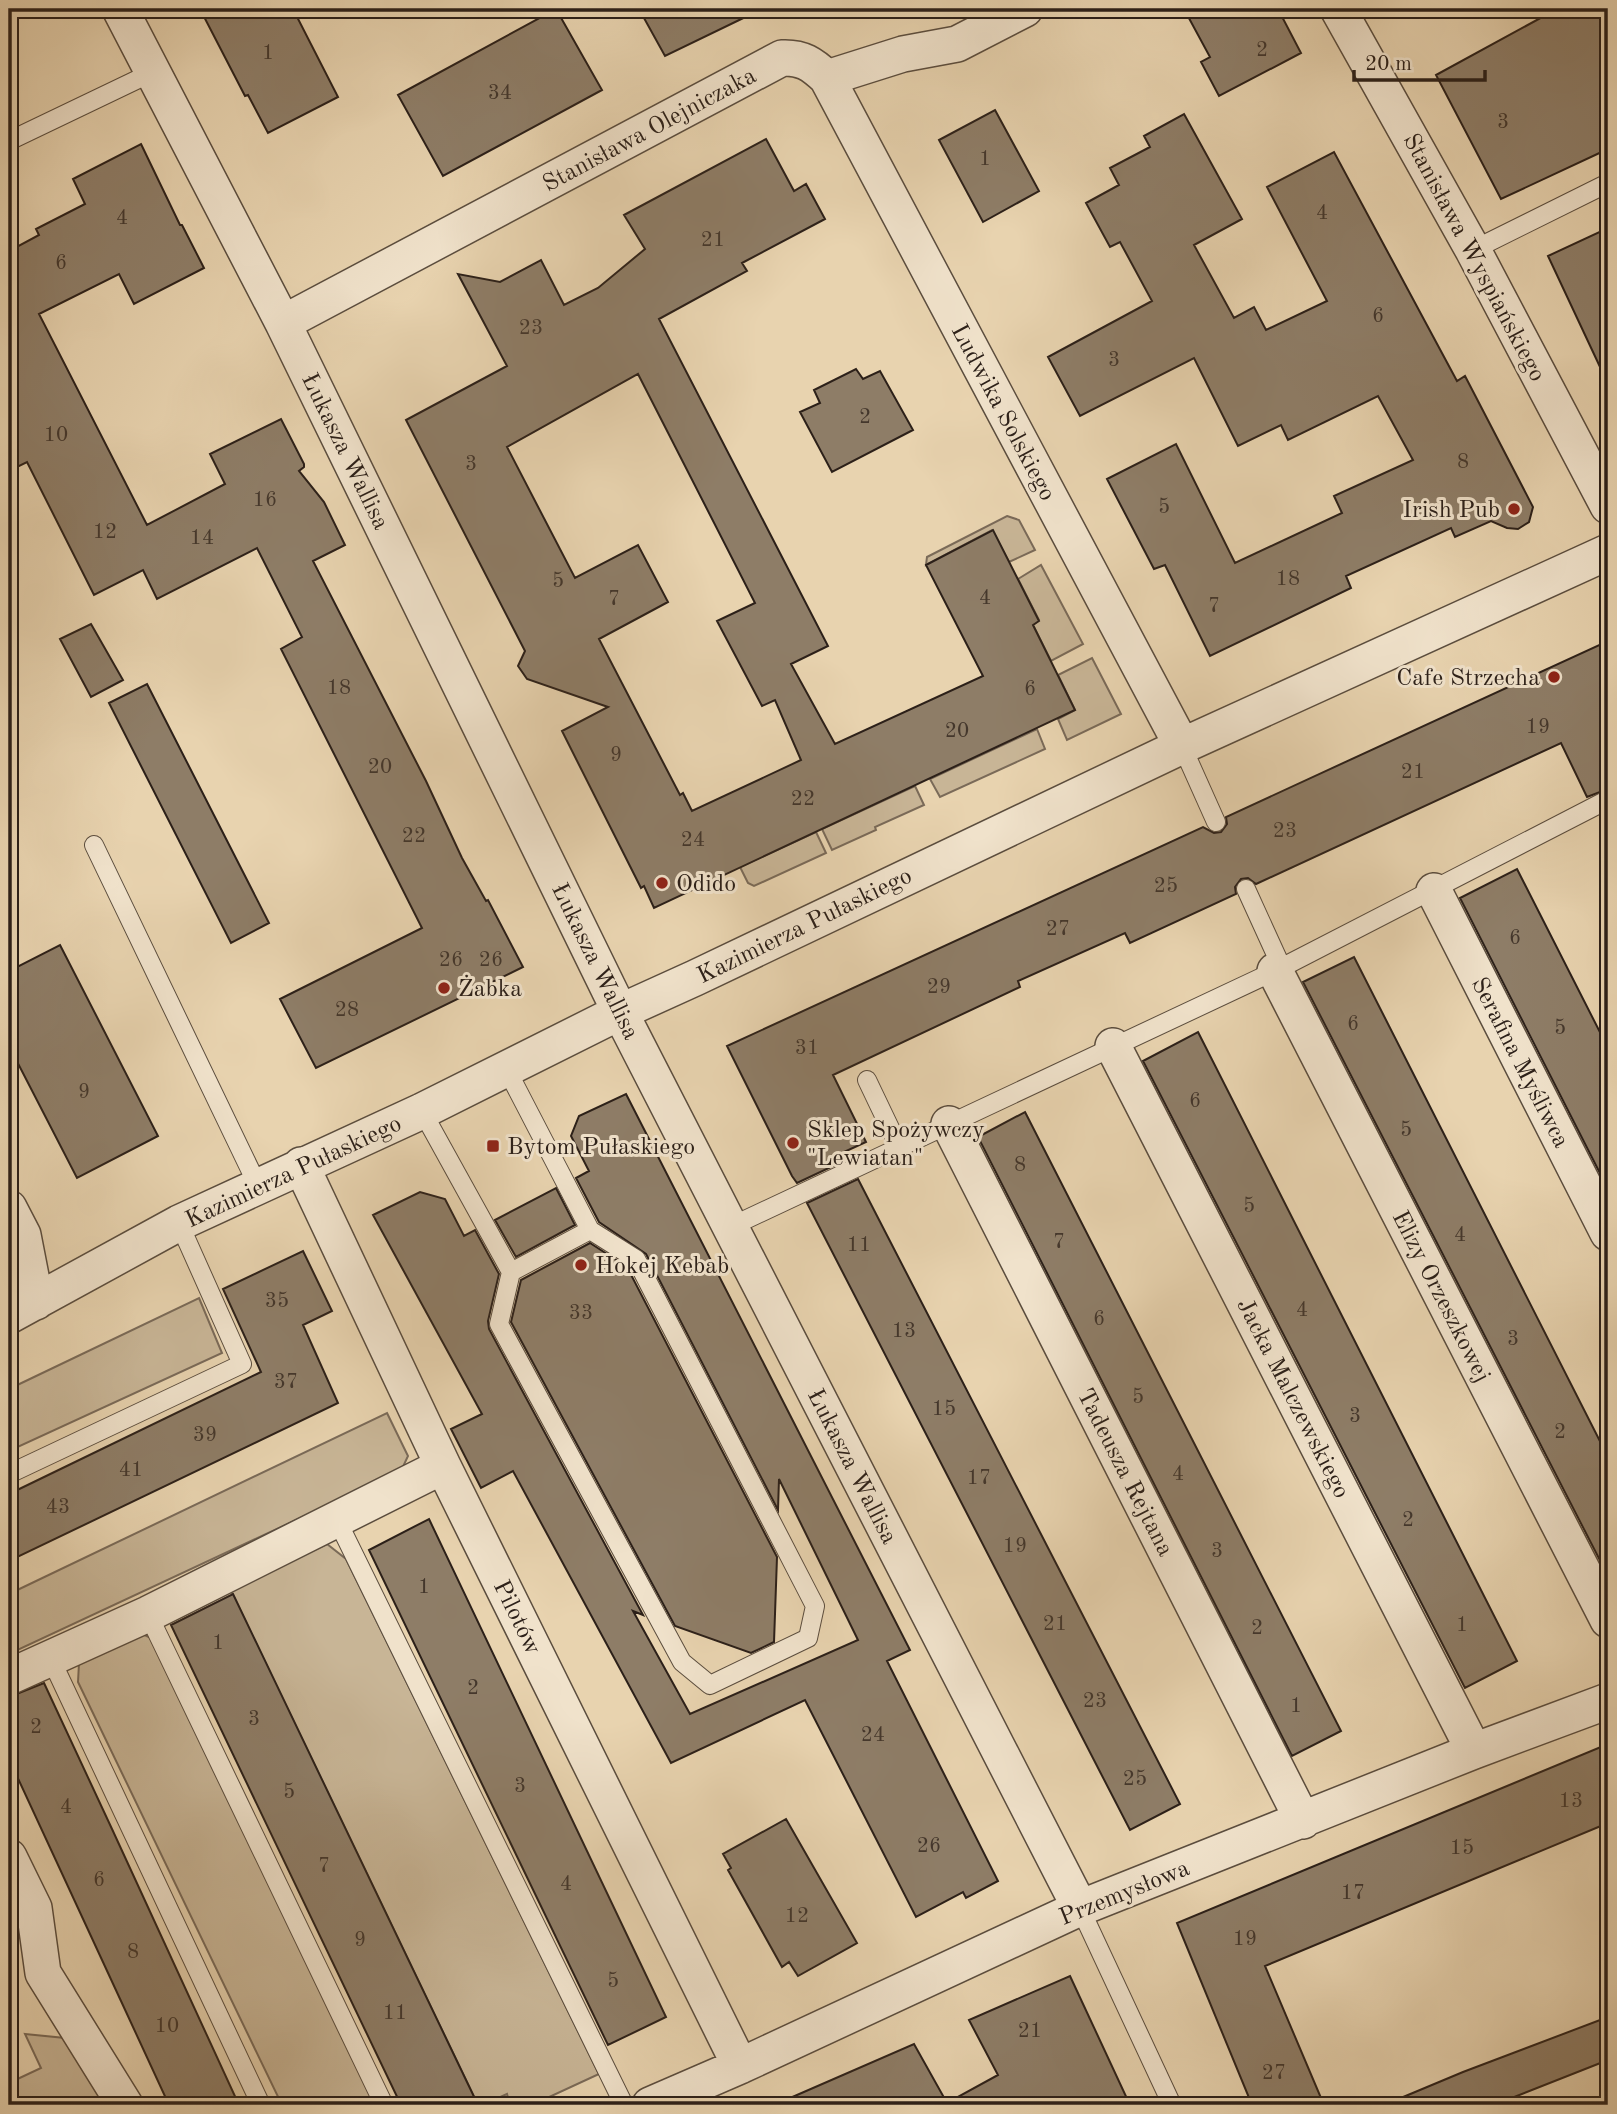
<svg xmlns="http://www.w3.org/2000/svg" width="1617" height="2114" font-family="'Old Standard TT',serif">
	<rect width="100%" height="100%" fill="#e8d3af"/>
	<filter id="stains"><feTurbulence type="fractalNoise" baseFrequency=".00286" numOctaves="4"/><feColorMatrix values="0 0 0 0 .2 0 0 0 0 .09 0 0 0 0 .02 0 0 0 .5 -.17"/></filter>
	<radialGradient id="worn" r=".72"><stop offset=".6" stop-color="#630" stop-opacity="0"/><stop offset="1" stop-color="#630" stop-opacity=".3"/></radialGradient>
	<path fill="#c8b596" stroke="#7a6a58" stroke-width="2" d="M1007,516L1019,520L1035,550L1009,562L992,530L926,565L927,557Z
		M1041,565L1083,644L1051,661L1033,625L1039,620L1018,579Z
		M1092,658L1121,714L1067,740L1058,719L1075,710L1058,675Z
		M1037,729L1045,749L940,797L930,779Z
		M915,786L924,805L875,827L876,830L832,850L822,829Z
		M816,832L826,853L754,886L748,883L740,867Z
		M199,1298L222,1353L9,1451V1389Z
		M387,1413L408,1456L401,1471L9,1654V1594Z
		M327,1544L346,1559L599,2074L532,2105H510L507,2094L483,2105H478L230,1589Z
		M138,1632L151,1638L375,2105H282L78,1682L79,1663Z
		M25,2034L75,2039L107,2105H9V2083L41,2068Z"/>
	<path fill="#8e7d67" stroke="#2c2019" stroke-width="2" fill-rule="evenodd" d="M200,9H293L338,97L268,133L248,95L245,96Z
		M556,9L602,90L443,176L398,95Z
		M639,9H762L665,56Z
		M1184,9H1278L1301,53L1219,96L1201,62L1210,57Z
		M1557,9H1608V149L1501,199L1436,75Z
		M995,110L1039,191L983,222L939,140Z
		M1184,114L1242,219L1194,245L1234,318L1254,307L1266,330L1327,301L1267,187L1334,152L1457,381L1465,376L1533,507L1529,522L1518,529L1507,528L1491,521L1455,537L1451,528L1346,576L1351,588L1210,656L1165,565L1154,569L1107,479L1176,444L1235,563L1342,513L1334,496L1413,460L1378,396L1288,440L1281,425L1238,446L1194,358L1080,416L1048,357L1152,301L1120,242L1110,247L1086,203L1119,185L1110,168L1150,147L1144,136Z
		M766,139L794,191L806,184L825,219L742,263L747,271L659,319L828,646L791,664L835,744L983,676L926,565L993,530L1039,621L1033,625L1075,710L654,908L644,886L641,888L562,731L608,707L527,679L518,666L525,651L406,420L507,366L458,274L500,282L541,260L564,305L598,288L645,249L624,215ZM638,374L755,603L717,621L762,706L775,700L801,760L692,811L683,793L680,795L599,639L668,602L638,545L575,578L507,447Z
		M141,144L180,225H182L204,268L134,304L119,274L39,314L147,525L225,484L210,454L281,419L304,464V467L299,471L324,502L345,545L313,561L426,781L462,858L486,901L488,900L523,967L316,1068L280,999L422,928L281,649L302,637L257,548L157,599L143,570L94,595L27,462L9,471V251L39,235L36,229L85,204L73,179Z
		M1608,228V384L1548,256Z
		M856,369L863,379L880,371L913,430L832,472L800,412L820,403L814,390Z
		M91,624L123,680L91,697L60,639Z
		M1608,641V789L1587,797L1561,743L1256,884L1248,878L1241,879L1235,887L1236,894L1130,943L1125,933L1018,981L1020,987L833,1075L866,1142L844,1152L848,1159L797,1183L792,1176L727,1046L1203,827L1214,833L1221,832L1227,824L1226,817Z
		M147,684L269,923L231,943L109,703Z
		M1517,869L1608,1048V1189L1460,898Z
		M60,945L158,1136L77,1178L9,1046V971Z
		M1354,957L1608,1457V1576L1303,982Z
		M1198,1032L1517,1661L1465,1688L1143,1061Z
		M626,1094L910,1650L887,1661L998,1881L966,1898L963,1892L916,1917L805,1700L671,1763L513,1471L481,1488L451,1429L482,1414L373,1215L420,1192L445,1199L464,1236L475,1230L499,1274L488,1321L489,1329L643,1615L633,1611L690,1714L858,1640L779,1479L778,1510L646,1254L599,1222L576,1178L589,1171L571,1136L579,1116Z
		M1025,1112L1341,1731L1292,1756L978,1137Z
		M858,1179L1180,1804L1130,1830L807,1203Z
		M556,1188L575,1225L516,1257L495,1220Z
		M590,1243L627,1267L777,1557L774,1642L751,1653L675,1626L511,1322L521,1280Z
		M303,1251L332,1311L303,1325L338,1403L9,1561V1494L261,1372L223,1289Z
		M429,1519L666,2017L608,2045L369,1550Z
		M233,1594L444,2034L478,2105H401L171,1625Z
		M44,1683L112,1829L239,2105H169L121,2001L9,1759V1697Z
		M1608,1744V1823L1265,1966L1324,2105H1252L1177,1923Z
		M786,1819L857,1943L798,1976L789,1962L782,1967L728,1870L731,1868L723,1854Z
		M1070,1976L1130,2105H774L914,2044L947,2103L998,2075L969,2020Z
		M1608,2017V2060L1494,2105H1384L1463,2072Z"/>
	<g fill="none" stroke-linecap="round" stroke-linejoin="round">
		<g stroke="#5b4d3e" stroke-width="20">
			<path id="lane" d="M9,141L153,72
				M1473,250L1608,183
				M1182,746L1216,822
				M94,845L258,1186
				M1246,889L1282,968
				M867,1080L899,1147
				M422,1111L511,1272L499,1324L682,1662L710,1685L808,1638L815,1606L636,1259L590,1230L506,1068
				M730,1227L1275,971L1607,800
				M511,1272L590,1230
				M9,1474L242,1364L179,1223
				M337,1520L624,2105
				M148,1614L384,2105
				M50,1657L261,2105
				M1080,1908L1172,2105
				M9,1920L34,1908"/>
		</g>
		<g stroke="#5b4d3e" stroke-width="38">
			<path id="street" d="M120,9L283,323L620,1012L1080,1908
				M1338,9L1473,250L1608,506
				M827,78L1182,746
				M283,323L782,58C802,57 812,64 827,78L903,54L957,44L1025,9
				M1434,891L1608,1233
				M1275,971L1608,1620
				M1113,1046L1474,1751
				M949,1124L1303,1821
				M301,1165L443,1466L740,2066
				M9,1208L23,1235L36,1302
				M9,1316L179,1223L422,1111L620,1012L695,978L1182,746L1608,552
				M9,1677L148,1614L443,1466
				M9,1857L34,1908L43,1973L125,2105
				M650,2105L740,2066L1080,1908L1474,1751L1608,1701"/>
		</g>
		<use href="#lane" stroke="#f0e2cb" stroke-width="18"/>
		<use href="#street" stroke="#f0e2cb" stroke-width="35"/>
	</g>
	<g fill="#8f2418" stroke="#f0e2cb" stroke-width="2.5">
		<circle cx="1514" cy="509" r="7"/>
		<circle cx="1554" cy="677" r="7"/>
		<circle cx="662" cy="883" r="7"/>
		<circle cx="444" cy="988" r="7"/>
		<circle cx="793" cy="1143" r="7"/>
		<rect x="486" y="1139" width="14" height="14" rx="3.5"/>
		<circle cx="581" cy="1265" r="7"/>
	</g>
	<g text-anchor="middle" stroke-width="6" stroke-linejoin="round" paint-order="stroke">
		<g font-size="21" fill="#44372c">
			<text x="1262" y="56">2</text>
			<text x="268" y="59">1</text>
			<text x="500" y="99">34</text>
			<text x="1503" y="128">3</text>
			<text x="985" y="165">1</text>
			<text x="1322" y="219">4</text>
			<text x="122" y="224">4</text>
			<text x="713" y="246">21</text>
			<text x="61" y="269">6</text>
			<text x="1378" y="322">6</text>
			<text x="531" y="334">23</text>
			<text x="1114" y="366">3</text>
			<text x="865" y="423">2</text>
			<text x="56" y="441">10</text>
			<text x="1463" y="468">8</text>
			<text x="471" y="470">3</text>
			<text x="265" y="506">16</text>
			<text x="1164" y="513">5</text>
			<text x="105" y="538">12</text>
			<text x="202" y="544">14</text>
			<text x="1288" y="585">18</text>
			<text x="558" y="587">5</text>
			<text x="985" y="604">4</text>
			<text x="614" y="605">7</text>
			<text x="1214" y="612">7</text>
			<text x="339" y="694">18</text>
			<text x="1030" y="695">6</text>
			<text x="1538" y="733">19</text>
			<text x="957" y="737">20</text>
			<text x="616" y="761">9</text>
			<text x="380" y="773">20</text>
			<text x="1413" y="778">21</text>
			<text x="803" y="805">22</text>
			<text x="1285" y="837">23</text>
			<text x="414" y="842">22</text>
			<text x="693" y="846">24</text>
			<text x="1166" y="892">25</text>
			<text x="1058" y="935">27</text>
			<text x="1515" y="944">6</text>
			<text x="451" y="966">26</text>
			<text x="491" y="966">26</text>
			<text x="939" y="993">29</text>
			<text x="347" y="1016">28</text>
			<text x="1353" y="1030">6</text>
			<text x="1560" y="1034">5</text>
			<text x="807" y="1054">31</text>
			<text x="84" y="1098">9</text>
			<text x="1195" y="1107">6</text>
			<text x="1406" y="1136">5</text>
			<text x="1020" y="1171">8</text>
			<text x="1249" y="1212">5</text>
			<text x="1460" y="1241">4</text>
			<text x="1059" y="1248">7</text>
			<text x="859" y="1251">11</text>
			<text x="277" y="1307">35</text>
			<text x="1302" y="1316">4</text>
			<text x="581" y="1319">33</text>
			<text x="1099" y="1325">6</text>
			<text x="904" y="1337">13</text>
			<text x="1513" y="1345">3</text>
			<text x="286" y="1388">37</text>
			<text x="1138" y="1403">5</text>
			<text x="944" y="1415">15</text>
			<text x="1355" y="1422">3</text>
			<text x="1560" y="1438">2</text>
			<text x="205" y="1441">39</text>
			<text x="131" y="1476">41</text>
			<text x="1178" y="1480">4</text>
			<text x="979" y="1484">17</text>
			<text x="58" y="1513">43</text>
			<text x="1408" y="1526">2</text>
			<text x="1015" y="1552">19</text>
			<text x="1217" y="1557">3</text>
			<text x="424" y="1593">1</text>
			<text x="1055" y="1630">21</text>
			<text x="1462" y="1631">1</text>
			<text x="1257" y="1634">2</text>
			<text x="218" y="1649">1</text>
			<text x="473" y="1694">2</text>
			<text x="1095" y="1707">23</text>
			<text x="1296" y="1712">1</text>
			<text x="254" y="1725">3</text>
			<text x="36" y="1733">2</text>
			<text x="873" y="1741">24</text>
			<text x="1135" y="1785">25</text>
			<text x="520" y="1792">3</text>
			<text x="289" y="1798">5</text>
			<text x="1571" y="1807">13</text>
			<text x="66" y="1813">4</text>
			<text x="929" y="1852">26</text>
			<text x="1462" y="1854">15</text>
			<text x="324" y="1872">7</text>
			<text x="99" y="1886">6</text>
			<text x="566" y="1890">4</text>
			<text x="1353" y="1899">17</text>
			<text x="797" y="1922">12</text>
			<text x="1245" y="1945">19</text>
			<text x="360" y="1946">9</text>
			<text x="133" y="1958">8</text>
			<text x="613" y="1987">5</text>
			<text x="395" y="2019">11</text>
			<text x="167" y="2032">10</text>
			<text x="1030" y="2037">21</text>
			<text x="1274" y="2079">27</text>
		</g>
		<g font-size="24" fill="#2c2019" stroke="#f0e2cb">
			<text transform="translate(649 129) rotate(-28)" y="8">Stanisława Olejniczaka</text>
			<text transform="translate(1475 257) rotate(62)" y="8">Stanisława Wyspiańskiego</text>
			<text transform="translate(1004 412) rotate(62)" y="8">Ludwika Solskiego</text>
			<text transform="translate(346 451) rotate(64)" y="8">Łukasza Wallisa</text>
			<text transform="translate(804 925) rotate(-26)" y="8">Kazimierza Pułaskiego</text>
			<text transform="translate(596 961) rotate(64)" y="8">Łukasza Wallisa</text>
			<text transform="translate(1521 1062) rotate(63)" y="8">Serafina Myśliwca</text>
			<text transform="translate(293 1171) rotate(-25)" y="8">Kazimierza Pułaskiego</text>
			<text transform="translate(1442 1296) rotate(63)" y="8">Elizy Orzeszkowej</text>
			<text transform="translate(1294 1398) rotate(63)" y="8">Jacka Malczewskiego</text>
			<text transform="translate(853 1466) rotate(63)" y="8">Łukasza Wallisa</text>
			<text transform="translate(1126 1472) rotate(63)" y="8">Tadeusza Rejtana</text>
			<text transform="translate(518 1617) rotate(64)" y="8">Pilotów</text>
			<text transform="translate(1124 1892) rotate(-22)" y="8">Przemysłowa</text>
		</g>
		<g font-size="24" fill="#2c2019" stroke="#f0e2cb" text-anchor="start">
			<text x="1500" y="517" text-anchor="end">Irish Pub</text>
			<text x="1540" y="685" text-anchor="end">Cafe Strzecha</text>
			<text x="676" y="891">Odido</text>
			<text x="458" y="996">Żabka</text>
			<text x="807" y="1137">Sklep Spożywczy<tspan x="807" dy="28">"Lewiatan"</tspan></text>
			<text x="507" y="1154">Bytom Pułaskiego</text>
			<text x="595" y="1273">Hokej Kebab</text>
		</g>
	</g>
	<rect width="1617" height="2114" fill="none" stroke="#e8d3af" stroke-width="35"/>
	<rect x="10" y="10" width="1596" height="2093" fill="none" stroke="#2c2019" stroke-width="3.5"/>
	<rect x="18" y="18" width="1582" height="2079" fill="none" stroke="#2c2019" stroke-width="2"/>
	<path d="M1354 70v10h131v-10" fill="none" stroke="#2c2019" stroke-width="3.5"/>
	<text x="1365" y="70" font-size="21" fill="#2c2019" stroke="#f0e2cb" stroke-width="5" paint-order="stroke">20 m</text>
	<rect width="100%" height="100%" filter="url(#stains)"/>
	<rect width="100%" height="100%" fill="url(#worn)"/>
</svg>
